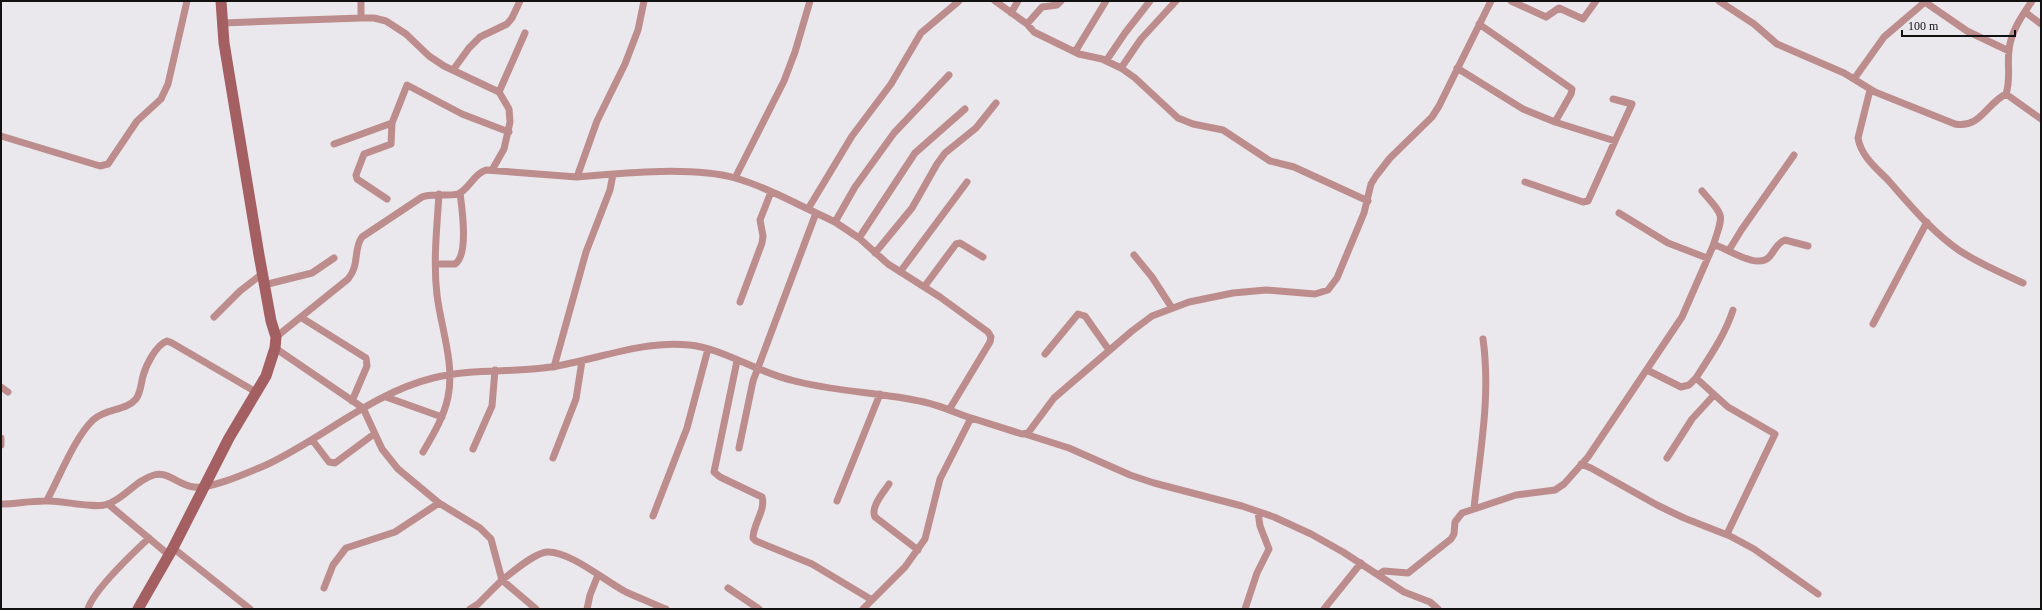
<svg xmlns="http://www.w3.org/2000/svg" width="2042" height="610" font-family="'Times New Roman',serif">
	<rect width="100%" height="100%" fill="#eae8ec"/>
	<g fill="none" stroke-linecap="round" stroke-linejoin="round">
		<path stroke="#bd8d8e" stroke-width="7" d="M644,1L638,30L625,64L597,121L577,177C622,173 693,166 735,178C761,185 785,198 808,209L852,136L891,84L921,33L959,1
			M995,1L1027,24L1034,32L1079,54L1102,59L1121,68L1135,78L1178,118L1193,124L1223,130L1270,161L1294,167L1368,201
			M1511,1L1546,17L1559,8L1583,19L1596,1
			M1719,1L1754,24L1777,44L1844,73L1875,92L1955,124C1980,129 1987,103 2006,94L2041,119
			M1925,2L1967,31L2009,51
			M2025,12L2041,24
			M1011,13L1018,1
			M361,18H374L386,21L406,34L429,56L444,66L499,92L509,109L510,122L504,149L492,170
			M222,23L361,18V1
			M1027,24L1042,7L1057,5L1061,1
			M1479,24L1572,89L1571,94L1555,122
			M1075,52L1106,1
			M1106,61L1125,33L1150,1
			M1121,68L1141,39L1176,1
			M1457,68L1523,109L1555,122L1615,141L1588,201L1583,202L1525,182
			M453,70L469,48L480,37L507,24L512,18L520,1
			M1854,79L1884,37L1926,1
			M1870,90L1858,138C1861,156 1876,168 1888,180C1910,205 1932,232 1960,251C1980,264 2002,273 2023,283
			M499,92L525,33
			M2006,94C2011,79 2007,65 2009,50C2011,31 2022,16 2032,1
			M1613,99L1632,104L1615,141
			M1,136L100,166L108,164L137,121L161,99L168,84L187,1
			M334,144L392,123L407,85L462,114L509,132
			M735,178L784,81L795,52L810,1
			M1702,191C1725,218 1724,212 1713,246
			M387,199L357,179L356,175L364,154L391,144L392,123
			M808,209L835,222L859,238L888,264L940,297L988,332L991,337L990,342L949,410
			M1619,213L1668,243L1707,258
			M835,222L855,187L894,133L949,75
			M859,238L915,153L965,109
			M1729,250L1742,229L1794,155
			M875,253L912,208L937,164L945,153L976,128L996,103
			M1134,255L1152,277L1172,308
			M436,264H455C469,255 462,208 460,193
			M900,272L967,182
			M264,285L312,273L334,258
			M924,287L956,244L960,243L983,257
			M740,302L762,243L763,236L760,220L771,192
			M214,317L240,291L262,274
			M302,318L366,358L367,366L352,401
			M1873,324L1927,222
			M276,337L348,279C360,265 353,249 362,237L422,197C434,192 451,198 460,193C471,186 474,174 486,170L577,177
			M275,348L363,408L382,449L398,469L439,503L480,528L491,539L502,580C513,572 534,553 547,552C570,551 605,581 626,592C639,598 652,603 666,609
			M1045,354L1078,314L1085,316L1109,350
			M737,361L714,472L720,477L762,497C766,510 753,524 753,538L756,541L812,564L872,600
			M554,367L586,252L610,190L613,174
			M1647,370L1681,387L1689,385L1696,378L1728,407L1775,434L1727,534
			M1696,378C1710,356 1725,335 1733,310
			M1,387L8,392
			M386,397L442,417
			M1025,434L1069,448L1130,475L1154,483L1242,506L1274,517L1311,534L1343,552L1404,592L1430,602L1438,609
			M1,438V445
			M313,441L329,462L335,463L374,434
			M739,448L753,381L816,213
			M473,449L492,406L495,370
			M423,452C433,435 444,417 448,397C455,364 441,328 437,295C433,261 437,227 439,194
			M553,458L576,399L582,361
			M1667,458L1692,419L1714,395
			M1581,464L1591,468L1657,505L1684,518L1730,536L1754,549L1818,594
			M889,484C884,492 870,507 875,517L918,550
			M47,500C59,478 75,437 93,420C106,408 126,411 136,399C141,392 141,383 143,376C146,365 156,345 167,341L172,343L256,392
			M837,501L880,394
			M1,504C17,504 33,500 49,501C65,501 95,509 108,504C125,498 136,480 154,475C168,471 180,486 194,487C212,489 249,472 266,465C322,439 372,393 433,378C472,368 512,373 551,367C596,360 643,340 689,345C722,348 757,372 791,380C834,392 880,392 924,402C938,405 952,411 965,416C984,422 1003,428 1022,434L1028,433L1054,398L1132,331L1152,316L1189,302L1233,293L1266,290L1315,294L1328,290L1337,278L1364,213L1371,184L1376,176L1390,158L1432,117L1439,106L1491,1
			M108,504L169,555
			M1474,508C1480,452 1491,396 1483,339
			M653,516L687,428L708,349
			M173,548L250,609
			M1378,575L1384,571L1408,573L1451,539L1454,534L1455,522L1462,513L1516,495L1555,490L1564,484L1588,457L1682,317L1713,246H1718C1731,251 1759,270 1770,256C1775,250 1777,243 1785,240L1808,246
			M324,588L333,565L346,548L395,532L439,503
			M728,588L759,609
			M88,609C93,591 134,552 149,538
			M470,609L478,604L502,580L536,609
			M587,609L590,595L598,575
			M863,609L905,567L925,539L940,479L971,418
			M1245,609L1257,573L1269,549L1260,526L1258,512
			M1324,609L1361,563"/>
		<path stroke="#a35f62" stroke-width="11" d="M138,609L173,548L229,438L266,376L275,348L276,337L271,321L259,255L224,43L221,1"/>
	</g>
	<rect width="2042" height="610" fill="none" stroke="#121112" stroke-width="4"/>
	<path d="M1902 30v6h113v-6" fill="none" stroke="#121112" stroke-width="2"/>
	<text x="1908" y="30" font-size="12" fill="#121112" stroke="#eae8ec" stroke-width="3" paint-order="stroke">100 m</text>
</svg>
